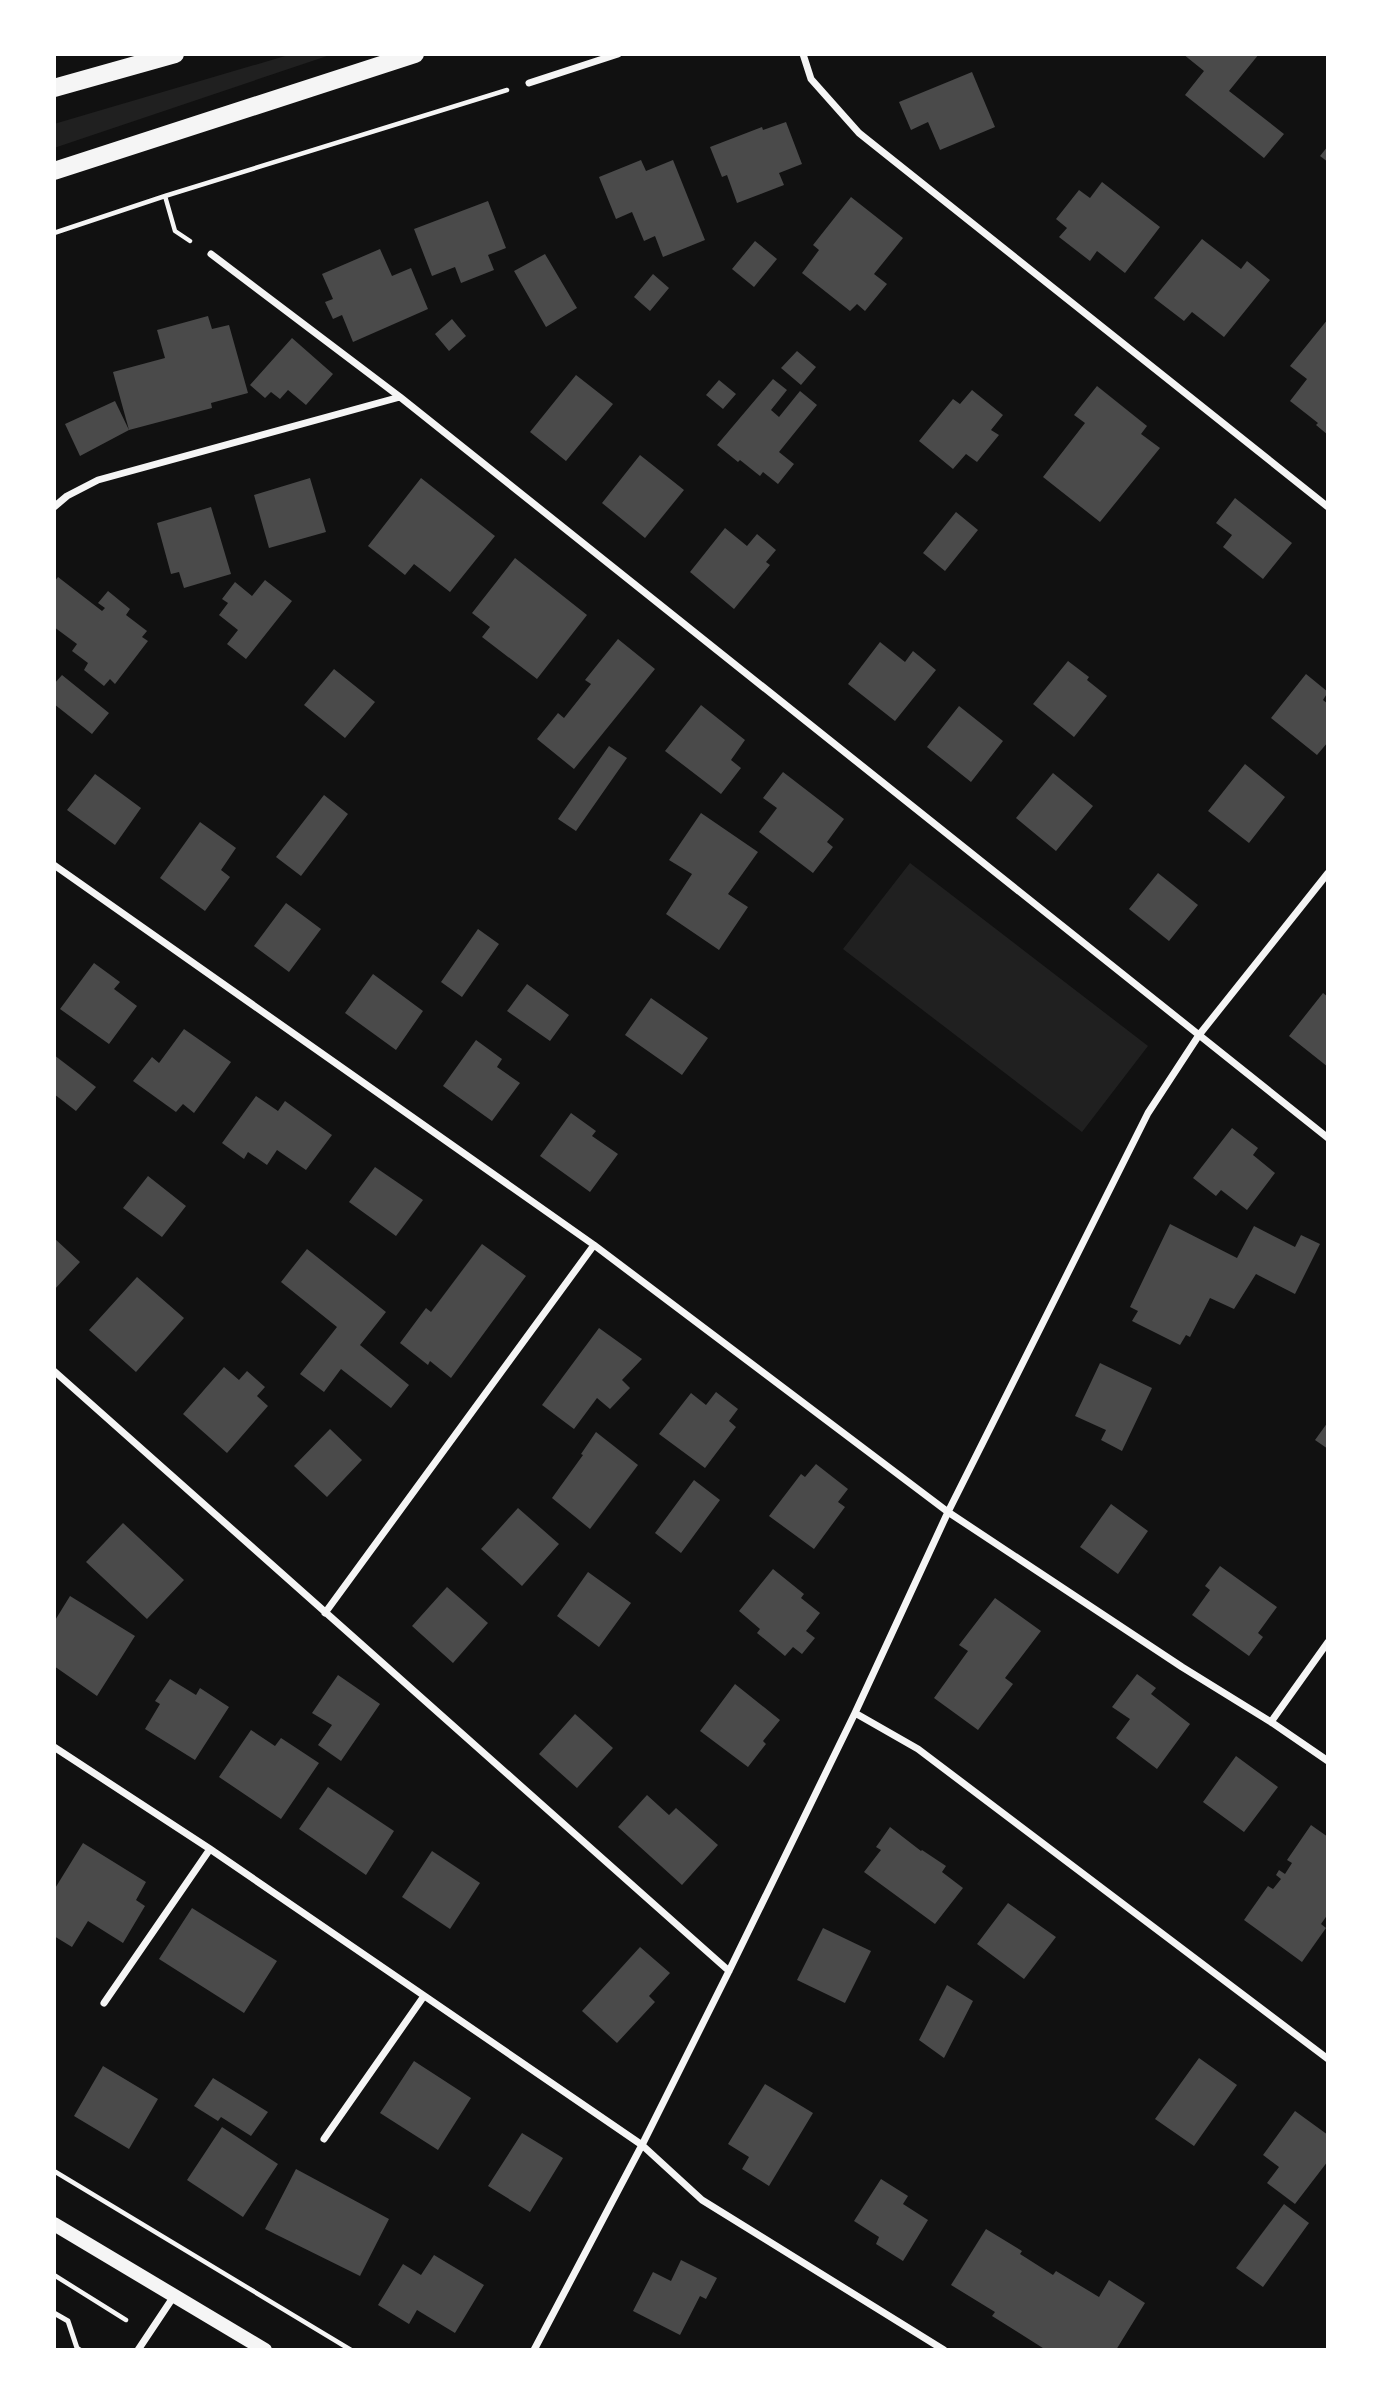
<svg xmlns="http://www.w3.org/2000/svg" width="1382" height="2404" font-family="'DejaVu Sans',sans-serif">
	<rect width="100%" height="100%" fill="#111"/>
	<path fill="#202020" d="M292,54H333L54,148V124Z
		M910,863L1148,1046L1082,1132L843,949Z"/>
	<path fill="#4a4a4a" d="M1183,54H1259L1229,91L1284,134L1264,158L1185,95L1204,71Z
		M972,72L995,127L940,150L928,122L911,130L899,102Z
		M786,122L802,164L779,173L784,185L737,203L727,175L722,177L710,147L762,127L763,130Z
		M1328,146V162L1320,156Z
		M641,160L646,171L673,160L705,240L663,257L655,236L644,241L632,212L616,219L599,177Z
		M1102,182L1160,227L1125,273L1097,251L1090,261L1059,237L1067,228L1056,219L1079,190L1090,198Z
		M851,197L903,238L874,274L887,284L865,311L857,304L850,311L802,273L819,250L813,245Z
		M488,201L506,248L488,255L494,270L461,283L455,267L432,276L414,229Z
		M1202,239L1241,269L1247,261L1270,280L1224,337L1192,312L1184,321L1154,298Z
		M755,241L777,259L754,287L732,269Z
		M380,249L392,276L411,268L428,309L353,342L342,315L333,319L325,302L333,299L322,274Z
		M545,254L577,308L546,327L514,271Z
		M653,274L669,288L650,311L634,297Z
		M208,316L212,329L229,325L248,393L211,403L212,408L129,430L113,372L165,358L157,330Z
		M452,319L466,336L449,351L435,334Z
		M1328,319V435L1316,425L1318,423L1290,401L1307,379L1290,366Z
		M292,338L333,374L306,405L288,390L280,399L271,392L265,398L250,385Z
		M797,351L816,367L801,385L781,368Z
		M576,375L613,404L566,461L530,432Z
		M773,379L787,390L771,410L779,417L800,391L817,405L779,452L794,464L778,484L763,472L760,476L740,460L738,462L717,445Z
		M719,380L736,394L723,409L706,395Z
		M1097,386L1147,426L1141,434L1160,448L1100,522L1043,477L1085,423L1074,415Z
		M972,390L1003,415L991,430L999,435L977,462L966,454L953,469L919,441L953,399L960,404Z
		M115,401L129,430L80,456L65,424Z
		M640,455L684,490L645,538L602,503Z
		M310,478L326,532L269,548L254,495Z
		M421,478L495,536L450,592L414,564L405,575L368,546Z
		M1235,498L1292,543L1263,579L1223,547L1232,535L1216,523Z
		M211,507L231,574L184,588L179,572L171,574L157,523Z
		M956,512L978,530L945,571L923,553Z
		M725,528L747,546L757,534L776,550L766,562L770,565L734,609L690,572Z
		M515,558L587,615L537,679L482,637L490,627L472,613Z
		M58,577L102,611L105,608L98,603L108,591L130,609L126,615L147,631L142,637L148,641L115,684L110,679L104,686L84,670L88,663L72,651L77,644L54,627V582Z
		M265,580L292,601L246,659L227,644L238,630L219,615L228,603L222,599L235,582L252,596Z
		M618,639L655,669L574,769L537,739L558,713L564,718L591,684L585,680Z
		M880,642L905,662L913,651L936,670L895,721L848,684Z
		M1068,661L1089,677L1087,680L1107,696L1074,737L1033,704Z
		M334,669L375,702L345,738L304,705Z
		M1306,674L1328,692L1323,700L1328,704V742L1317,755L1271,718Z
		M62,675L109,713L92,734L54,704V684Z
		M701,705L745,740L731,760L741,768L721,794L665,751Z
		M959,706L1003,741L971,782L927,747Z
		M609,746L627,758L576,831L558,819Z
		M1245,764L1285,797L1249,843L1208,811Z
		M783,772L844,819L827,842L833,847L813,873L759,832L777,808L763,798Z
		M1053,773L1093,806L1056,851L1016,818Z
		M95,774L141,808L115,845L67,810Z
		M324,795L348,814L301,876L276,857Z
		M701,813L758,852L728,894L748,907L719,950L666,914L692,874L669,860Z
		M200,822L236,848L221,870L230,877L205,911L160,878Z
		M1158,873L1198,905L1169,941L1129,909Z
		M286,903L321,929L289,972L254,946Z
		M478,929L499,944L462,997L441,982Z
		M94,963L120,982L114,989L137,1006L109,1044L60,1009Z
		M373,974L423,1011L396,1050L345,1013Z
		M527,984L569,1015L550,1041L507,1011Z
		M1323,993L1328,997V1067L1289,1036Z
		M651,998L708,1038L682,1075L625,1035Z
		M184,1029L231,1062L194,1113L183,1104L176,1112L133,1081L152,1057L159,1063Z
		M476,1040L502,1059L497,1067L520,1083L492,1121L443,1086Z
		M54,1055L96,1087L76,1111L54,1094Z
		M256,1096L278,1111L285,1101L332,1135L306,1170L277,1150L267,1165L248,1152L244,1159L222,1143Z
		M571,1113L596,1131L592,1136L618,1154L590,1192L540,1156Z
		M1232,1128L1258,1148L1253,1155L1275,1173L1247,1210L1221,1190L1216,1196L1193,1178Z
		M375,1167L423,1200L396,1236L349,1202Z
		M148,1176L186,1206L162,1237L123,1208Z
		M1170,1224L1237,1258L1254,1226L1295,1247L1301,1235L1320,1244L1295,1294L1256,1274L1234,1309L1210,1298L1190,1337L1186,1335L1180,1345L1132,1321L1138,1311L1130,1307Z
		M54,1238L80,1262L54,1290Z
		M482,1244L526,1276L451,1378L430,1361L428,1365L400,1343L426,1308L431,1312Z
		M307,1249L386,1312L360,1345L409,1385L391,1408L341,1369L324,1392L300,1374L337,1327L281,1282Z
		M137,1277L184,1318L136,1372L89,1330Z
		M599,1328L642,1359L622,1380L630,1388L610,1409L597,1398L574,1429L542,1405Z
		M1100,1363L1152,1388L1122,1451L1101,1440L1106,1430L1075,1416Z
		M224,1367L239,1380L247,1371L265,1387L257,1396L268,1406L227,1453L183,1414Z
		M716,1392L738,1409L729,1421L736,1427L705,1468L659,1434L691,1393L706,1405Z
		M1328,1422V1449L1315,1440Z
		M330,1429L362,1460L327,1497L294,1466Z
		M596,1432L638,1465L590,1529L552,1498L583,1455L581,1454Z
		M816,1464L848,1489L838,1502L845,1507L814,1549L769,1516L801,1474L805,1477Z
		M694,1480L720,1500L681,1553L655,1533Z
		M1111,1504L1148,1531L1118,1574L1080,1547Z
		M518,1508L559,1544L522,1586L481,1549Z
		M123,1523L184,1580L147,1619L86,1562Z
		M1220,1566L1277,1607L1258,1633L1263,1637L1249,1656L1192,1615L1210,1590L1205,1586Z
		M773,1569L804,1594L801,1598L820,1613L806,1631L815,1638L802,1654L793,1647L785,1656L757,1633L760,1629L739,1611Z
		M588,1572L631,1603L599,1647L557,1616Z
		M447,1587L488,1623L453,1663L412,1626Z
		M70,1596L135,1636L97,1696L54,1666V1622Z
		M995,1598L1041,1631L1005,1678L1013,1684L978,1730L934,1698L968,1651L959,1645Z
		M1137,1674L1156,1688L1151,1694L1190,1724L1157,1769L1116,1738L1130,1719L1112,1707Z
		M338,1675L380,1704L341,1761L318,1745L332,1725L312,1713Z
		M170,1679L196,1695L200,1688L229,1707L195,1760L145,1729L160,1704L155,1701Z
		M735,1684L780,1720L763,1741L766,1744L748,1767L700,1731Z
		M575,1714L613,1748L577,1788L539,1754Z
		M251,1730L275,1746L281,1738L319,1763L281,1819L219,1777Z
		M1236,1756L1278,1787L1244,1832L1203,1802Z
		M328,1787L394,1831L366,1875L299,1829Z
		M647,1795L669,1815L676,1808L718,1845L682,1885L618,1827Z
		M1311,1825L1328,1837V1914L1321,1924L1326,1928L1302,1962L1244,1920L1268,1886L1273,1889L1281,1879L1276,1875L1279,1870L1285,1874L1292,1863L1287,1860Z
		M890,1827L921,1851L922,1850L946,1866L942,1872L963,1888L935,1924L864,1872L881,1850L876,1847Z
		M83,1843L146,1882L136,1900L145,1906L123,1943L88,1921L72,1947L54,1936V1890Z
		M432,1851L480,1883L450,1929L402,1897Z
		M1008,1903L1056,1937L1024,1979L977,1944Z
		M192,1908L277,1961L244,2013L159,1959Z
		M823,1928L871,1951L845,2003L797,1980Z
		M640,1947L670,1973L649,1996L655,2002L617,2043L582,2011Z
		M947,1985L973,2001L944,2058L919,2040Z
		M1199,2058L1237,2085L1194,2146L1155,2119Z
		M414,2061L471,2098L438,2150L380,2113Z
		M103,2066L158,2099L129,2149L74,2116Z
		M213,2078L268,2112L251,2136L221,2117L218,2121L194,2106Z
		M765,2084L813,2113L769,2186L742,2169L749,2157L728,2144Z
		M1295,2111L1328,2135V2161L1295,2204L1267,2183L1279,2167L1263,2155Z
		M222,2127L278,2164L243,2217L187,2180Z
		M522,2133L563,2158L530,2212L488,2186Z
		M296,2169L389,2219L360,2276L265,2229Z
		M881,2179L908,2196L903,2204L928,2220L903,2261L876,2244L879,2237L854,2221Z
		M1284,2204L1309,2223L1263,2287L1236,2268Z
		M986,2229L1022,2251L1020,2254L1053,2275L1056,2271L1099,2297L1109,2280L1145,2303L1116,2350H1046L992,2316L995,2312L951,2285Z
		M434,2255L484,2285L455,2333L417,2310L409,2324L378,2305L403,2264L421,2275Z
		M681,2260L717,2278L706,2299L700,2296L680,2335L633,2311L653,2272L671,2281Z"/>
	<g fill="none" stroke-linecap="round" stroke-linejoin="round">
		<path stroke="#f5f5f5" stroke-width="4.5" d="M165,196L175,231L190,241
			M54,233L165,196L507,90
			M54,2171L351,2350
			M54,2275L126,2320"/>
		<path stroke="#f5f5f5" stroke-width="5" d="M54,2313L68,2321L77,2348L80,2350"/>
		<path stroke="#f5f5f5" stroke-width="7" d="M803,54L811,79L859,133L1328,507
			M529,83L618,54
			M211,254L400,397L1328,1138
			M54,507L67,496L98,480L400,397
			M54,865L594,1245L948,1512L1182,1667L1271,1722L1328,1761
			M54,1371L729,1971
			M325,1613L594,1245
			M855,1713L918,1749L1328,2059
			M1271,1722L1328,1642
			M54,1747L210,1849L642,2145L702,2200L944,2350
			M104,2003L210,1849
			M324,2139L424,1996
			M138,2350L174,2296
			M534,2350L642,2145L729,1971L855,1713L948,1512L1148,1113L1199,1035L1328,873"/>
		<path stroke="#f5f5f5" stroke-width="14" d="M54,2224L265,2350"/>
		<path stroke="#f5f5f5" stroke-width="18" d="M54,88L175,54
			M54,171L415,54"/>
	</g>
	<rect width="1382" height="2404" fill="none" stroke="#ffffff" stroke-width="112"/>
</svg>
